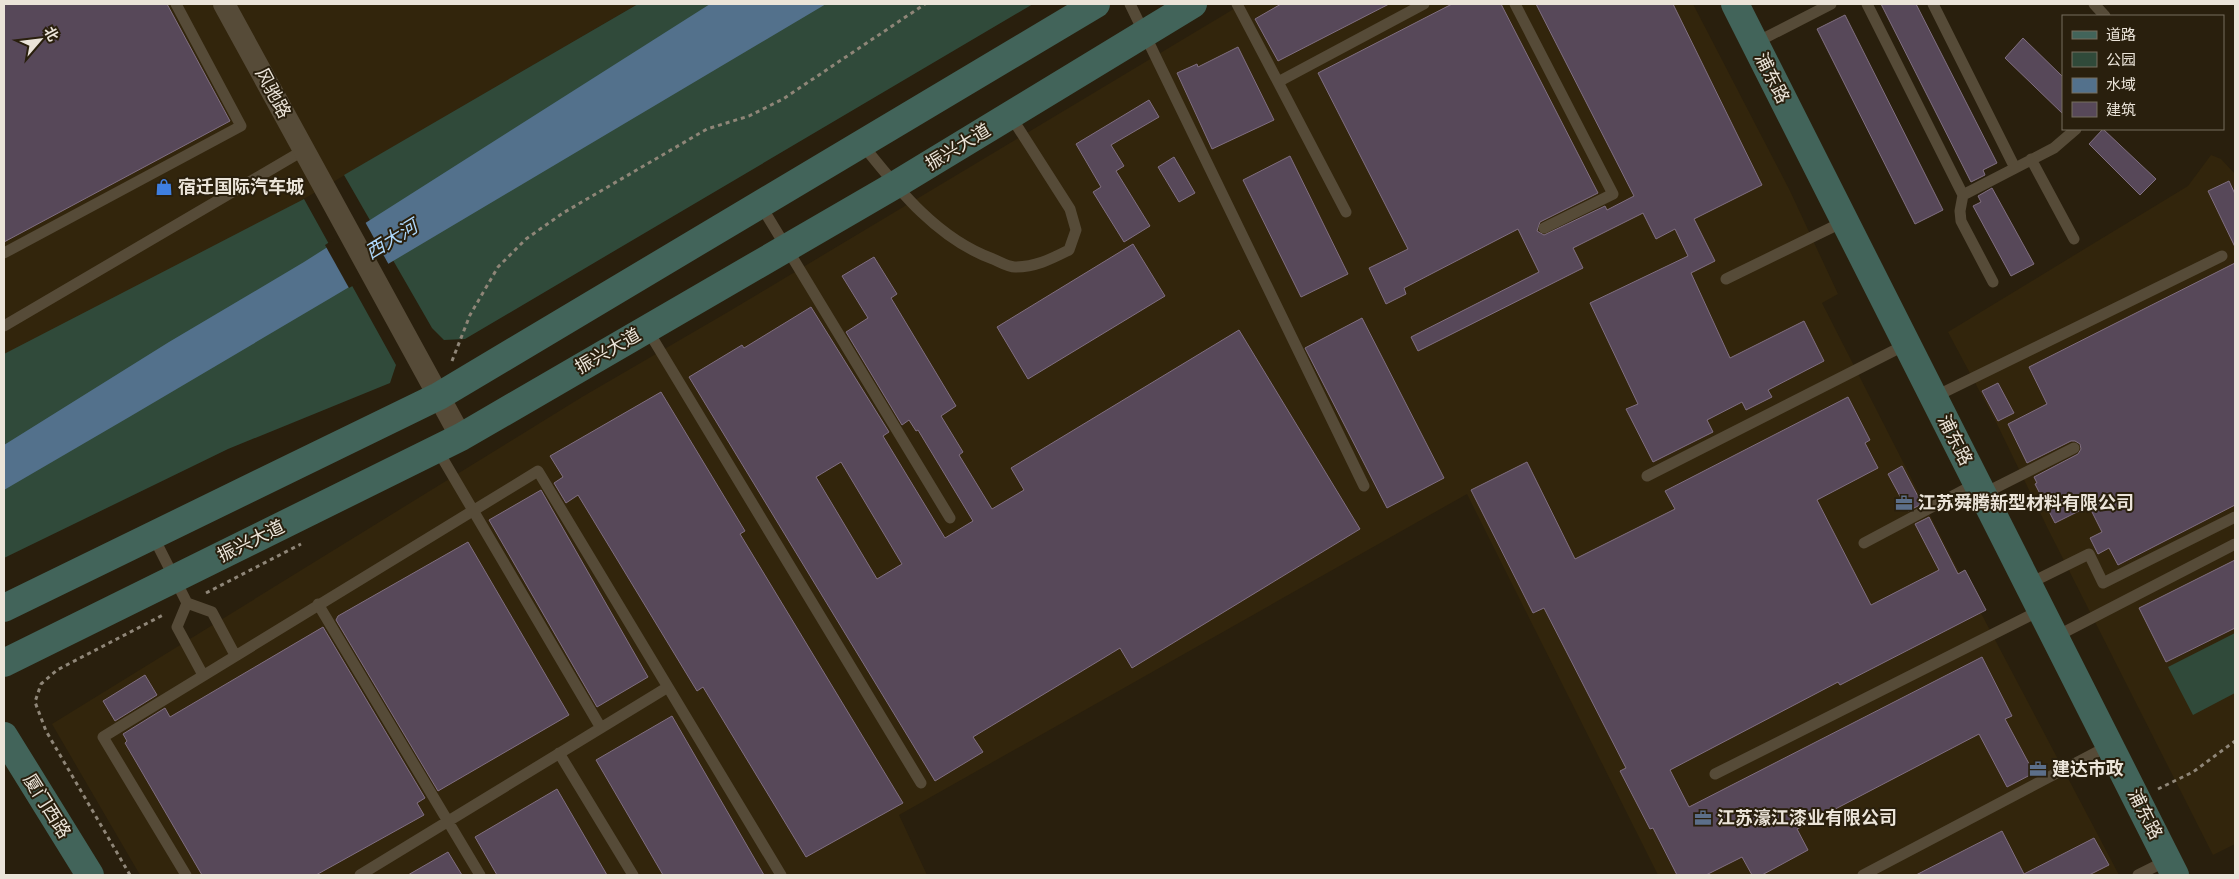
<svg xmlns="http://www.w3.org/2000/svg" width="2239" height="879" font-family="'Golos Text','Noto Sans SC',sans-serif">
	<rect width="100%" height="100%" fill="#291f0d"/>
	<path fill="#32250c" d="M4,4H638L4,374Z
		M1242,4H1693L1790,191L1838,294L1822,303L1953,560L2119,875H1658L1467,494L899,815L927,875H140L52,724L582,397L728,312Z
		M2211,155L2221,159L2235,174V844L2213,855L2048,529L1997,424L1948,332L2188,186Z"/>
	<path fill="#304a3a" d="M638,4H1033L465,339L444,340L432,328L344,175Z
		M304,199L396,365L390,383L228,449L4,558V354Z
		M2235,633V693L2193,715L2168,667Z"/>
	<path fill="#53718c" d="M710,4H826C552,166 279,330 4,490V445L169,342L304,262Z"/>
	<path fill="#291f0d" d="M364,220L389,265L349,288L325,245Z"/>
	<path fill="#574859" stroke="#806f81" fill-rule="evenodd" d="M4,4H167L230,121L4,242Z
		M1281,4H1389L1278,61L1255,19Z
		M1452,4H1501L1598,193L1540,222L1537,231L1544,235L1605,206L1607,210L1634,196L1536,4H1673L1762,185L1694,219L1715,261L1691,273L1730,358L1804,321L1824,361L1768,390L1772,397L1746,410L1742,402L1707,420L1713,432L1653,462L1626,409L1638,404L1590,303L1688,256L1675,229L1656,239L1643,213L1573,248L1583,268L1418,351L1411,337L1539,272L1518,229L1404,288L1406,294L1386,304L1369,268L1408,249L1318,73Z
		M1881,4H1916L1997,163L1983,170L1985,175L1971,182Z
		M1845,15L1943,210L1915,224L1817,29Z
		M2023,38L2063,77V114L2005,58Z
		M1238,47L1274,120L1212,149L1177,73L1197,64L1198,67Z
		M1149,100L1159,117L1111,145L1124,166L1116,171L1150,226L1124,242L1093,192L1101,187L1076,144Z
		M2103,129L2156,179L2140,195L2089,144Z
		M1290,156L1348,274L1301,297L1243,180Z
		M1174,157L1195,193L1179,202L1158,167Z
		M2229,181L2235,194V247L2208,191Z
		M1992,188L2034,264L2011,276L1973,206L1981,202L1978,196Z
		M1133,244L1165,296L1028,379L997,327Z
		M874,257L897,294L891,298L956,406L941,416L963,452L959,455L992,509L1024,490L1011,468L1239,330L1360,529L1132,668L1120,648L973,737L983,752L935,781L689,377L742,345L744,348L811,307L889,432L883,436L945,538L973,521L918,430L916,431L909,420L902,425L846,332L868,318L842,276ZM841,462L902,564L877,579L816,477Z
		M2235,263V505L2118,565L2109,548L2098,554L2090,538L2102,532L2089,506L2055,523L2035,484L2037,483L2034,477L2078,454L2081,449L2080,444L2075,441H2071L2027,463L2008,424L2047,404L2029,367Z
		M1362,318L1444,478L1387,508L1305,348Z
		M1998,383L2014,413L1998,421L1982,391Z
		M661,392L745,531L740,534L903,803L806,857L703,687L697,691L578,495L566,503L554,483L563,477L550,456Z
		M1848,397L1870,440L1865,443L1878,468L1817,500L1871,605L1939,570L1915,524L1929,517L1958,574L1965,570L1986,610L1840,685L1838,682L1670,770L1689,807L1982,657L2012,716L2005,719L2034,773L2007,787L1979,734L1797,829L1808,850L1762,875H1752L1742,857L1706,875H1677L1653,828L1650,829L1620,771L1626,768L1544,608L1533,613L1471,490L1527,462L1575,559L1675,509L1665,491Z
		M1902,466L1922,504L1908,511L1888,474Z
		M541,490L648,677L597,707L489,520Z
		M468,542L569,715L438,791L336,620L338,616Z
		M2235,560V628L2166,662L2139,608Z
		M323,627L425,798L417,803L424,815L316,875H202L125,743L127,741L123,734L165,708L170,717Z
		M145,675L157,695L115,721L103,701Z
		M672,716L764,875H663L596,760Z
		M557,789L607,875H497L475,837Z
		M2002,831L2024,874L2094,838L2109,865L2089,875H1916Z
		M448,852L462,875H408Z"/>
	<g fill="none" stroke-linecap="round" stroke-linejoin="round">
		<path stroke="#8f8678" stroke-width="3" stroke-dasharray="4 4" stroke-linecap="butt" d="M452,361L470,315L498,267L526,239L563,213L707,129L749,116L783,99L925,4
			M206,593L301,544
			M2158,789L2193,772L2235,741
			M130,875L46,731L35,702L41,684L57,670L165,614"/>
		<path stroke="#564b38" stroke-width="11" d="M1130,4L1364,486
			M1237,4L1278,82L1424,4
			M1515,4L1613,194L1544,228
			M1867,4L1963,195L2054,148L2076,129
			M1933,4L2015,168
			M2094,4L2105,16
			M1755,43L1831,4
			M1278,82L1346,212
			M862,144C898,189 937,239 993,259C1000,262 1008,267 1015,267C1036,267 1051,259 1069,250L1076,230L1070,209L1010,115
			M2031,159L2074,239
			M1963,195L1960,211L1961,221L1993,282
			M760,204L950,518
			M4,253L241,126L176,4
			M1726,279L1845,221
			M4,326L304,150
			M647,329L921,783
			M1934,397L2222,256
			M437,449L601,728
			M1647,476L1907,344
			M1983,494L2074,448
			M153,536L187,603L212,612L235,655
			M1864,543L1977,483
			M2028,584L2089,554L2103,583L2235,517
			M187,603L177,627L203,675
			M318,604L480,875
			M2055,637L2235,544
			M559,753L633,875
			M1715,774L2041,610
			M186,875L103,737L538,471L781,875
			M360,875L668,687
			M1863,875L2110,745
			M2138,875L2168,860"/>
		<path stroke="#564b38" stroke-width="22" d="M224,4L461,437"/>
		<path stroke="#42645a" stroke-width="28" d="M1735,4L2175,875
			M4,608L439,396L1096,4
			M4,663L461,437L895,185L1193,4
			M4,736L90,875"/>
	</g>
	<defs>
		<g id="shop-bare" transform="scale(1.35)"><path d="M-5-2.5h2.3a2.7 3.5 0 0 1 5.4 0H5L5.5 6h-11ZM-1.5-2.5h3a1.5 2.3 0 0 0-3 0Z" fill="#3f7fe0" stroke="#291f0d" stroke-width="2.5" paint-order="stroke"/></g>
		<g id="office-bare" transform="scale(1.35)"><path d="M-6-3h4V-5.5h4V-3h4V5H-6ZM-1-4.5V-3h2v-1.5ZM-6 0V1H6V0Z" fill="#5c6f8a" stroke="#291f0d" stroke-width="2.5" paint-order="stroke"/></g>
	</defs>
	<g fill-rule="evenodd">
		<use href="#shop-bare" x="164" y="187"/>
		<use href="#office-bare" x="1904" y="503"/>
		<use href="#office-bare" x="2038" y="769"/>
		<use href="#office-bare" x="1703" y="818"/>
	</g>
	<g text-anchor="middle" stroke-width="4" stroke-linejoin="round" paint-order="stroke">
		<g font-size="18" fill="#ebe4d9" stroke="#291f0d">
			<text transform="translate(1772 78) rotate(63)" y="6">浦东路</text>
			<text transform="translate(273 93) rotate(62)" y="6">风驰路</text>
			<text transform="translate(958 147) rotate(-31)" y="6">振兴大道</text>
			<text transform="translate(608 351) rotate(-30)" y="6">振兴大道</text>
			<text transform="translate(1955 440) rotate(63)" y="6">浦东路</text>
			<text transform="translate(251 541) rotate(-26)" y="6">振兴大道</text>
			<text transform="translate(47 806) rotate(58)" y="6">厦门西路</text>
			<text transform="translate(2145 814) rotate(63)" y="6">浦东路</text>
		</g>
		<g font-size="18" font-weight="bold" fill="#ebe4d9" stroke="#291f0d" text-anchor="start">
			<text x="178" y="193">宿迁国际汽车城</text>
			<text x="1918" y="509">江苏舜腾新型材料有限公司</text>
			<text x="2052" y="775">建达市政</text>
			<text x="1717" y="824">江苏濠江漆业有限公司</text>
		</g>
		<g font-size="19" font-style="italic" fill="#add7fb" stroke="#291f0d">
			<text transform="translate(391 239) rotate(-31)" y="7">西大河</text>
		</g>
	</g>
	<rect width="2239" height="879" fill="none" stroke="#ebe4d9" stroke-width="10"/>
	<rect x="2062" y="15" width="162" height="115" fill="#291f0d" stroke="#776e5f"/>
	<rect x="2072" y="31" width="25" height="8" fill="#42645a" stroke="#776e5f"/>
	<text x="2106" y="40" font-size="15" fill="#ebe4d9">道路</text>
	<rect x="2072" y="52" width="25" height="15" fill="#304a3a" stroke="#776e5f"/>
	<text x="2106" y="65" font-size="15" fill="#ebe4d9">公园</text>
	<rect x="2072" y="78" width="25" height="15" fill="#53718c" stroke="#776e5f"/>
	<text x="2106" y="90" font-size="15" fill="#ebe4d9">水域</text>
	<rect x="2072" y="102" width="25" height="15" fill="#574859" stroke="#776e5f"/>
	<text x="2106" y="115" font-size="15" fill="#ebe4d9">建筑</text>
	<g transform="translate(40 40) rotate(62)" stroke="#291f0d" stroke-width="4" paint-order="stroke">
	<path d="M0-4L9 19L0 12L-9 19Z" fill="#ebe4d9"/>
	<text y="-8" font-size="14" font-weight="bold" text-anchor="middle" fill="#ebe4d9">北</text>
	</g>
</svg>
